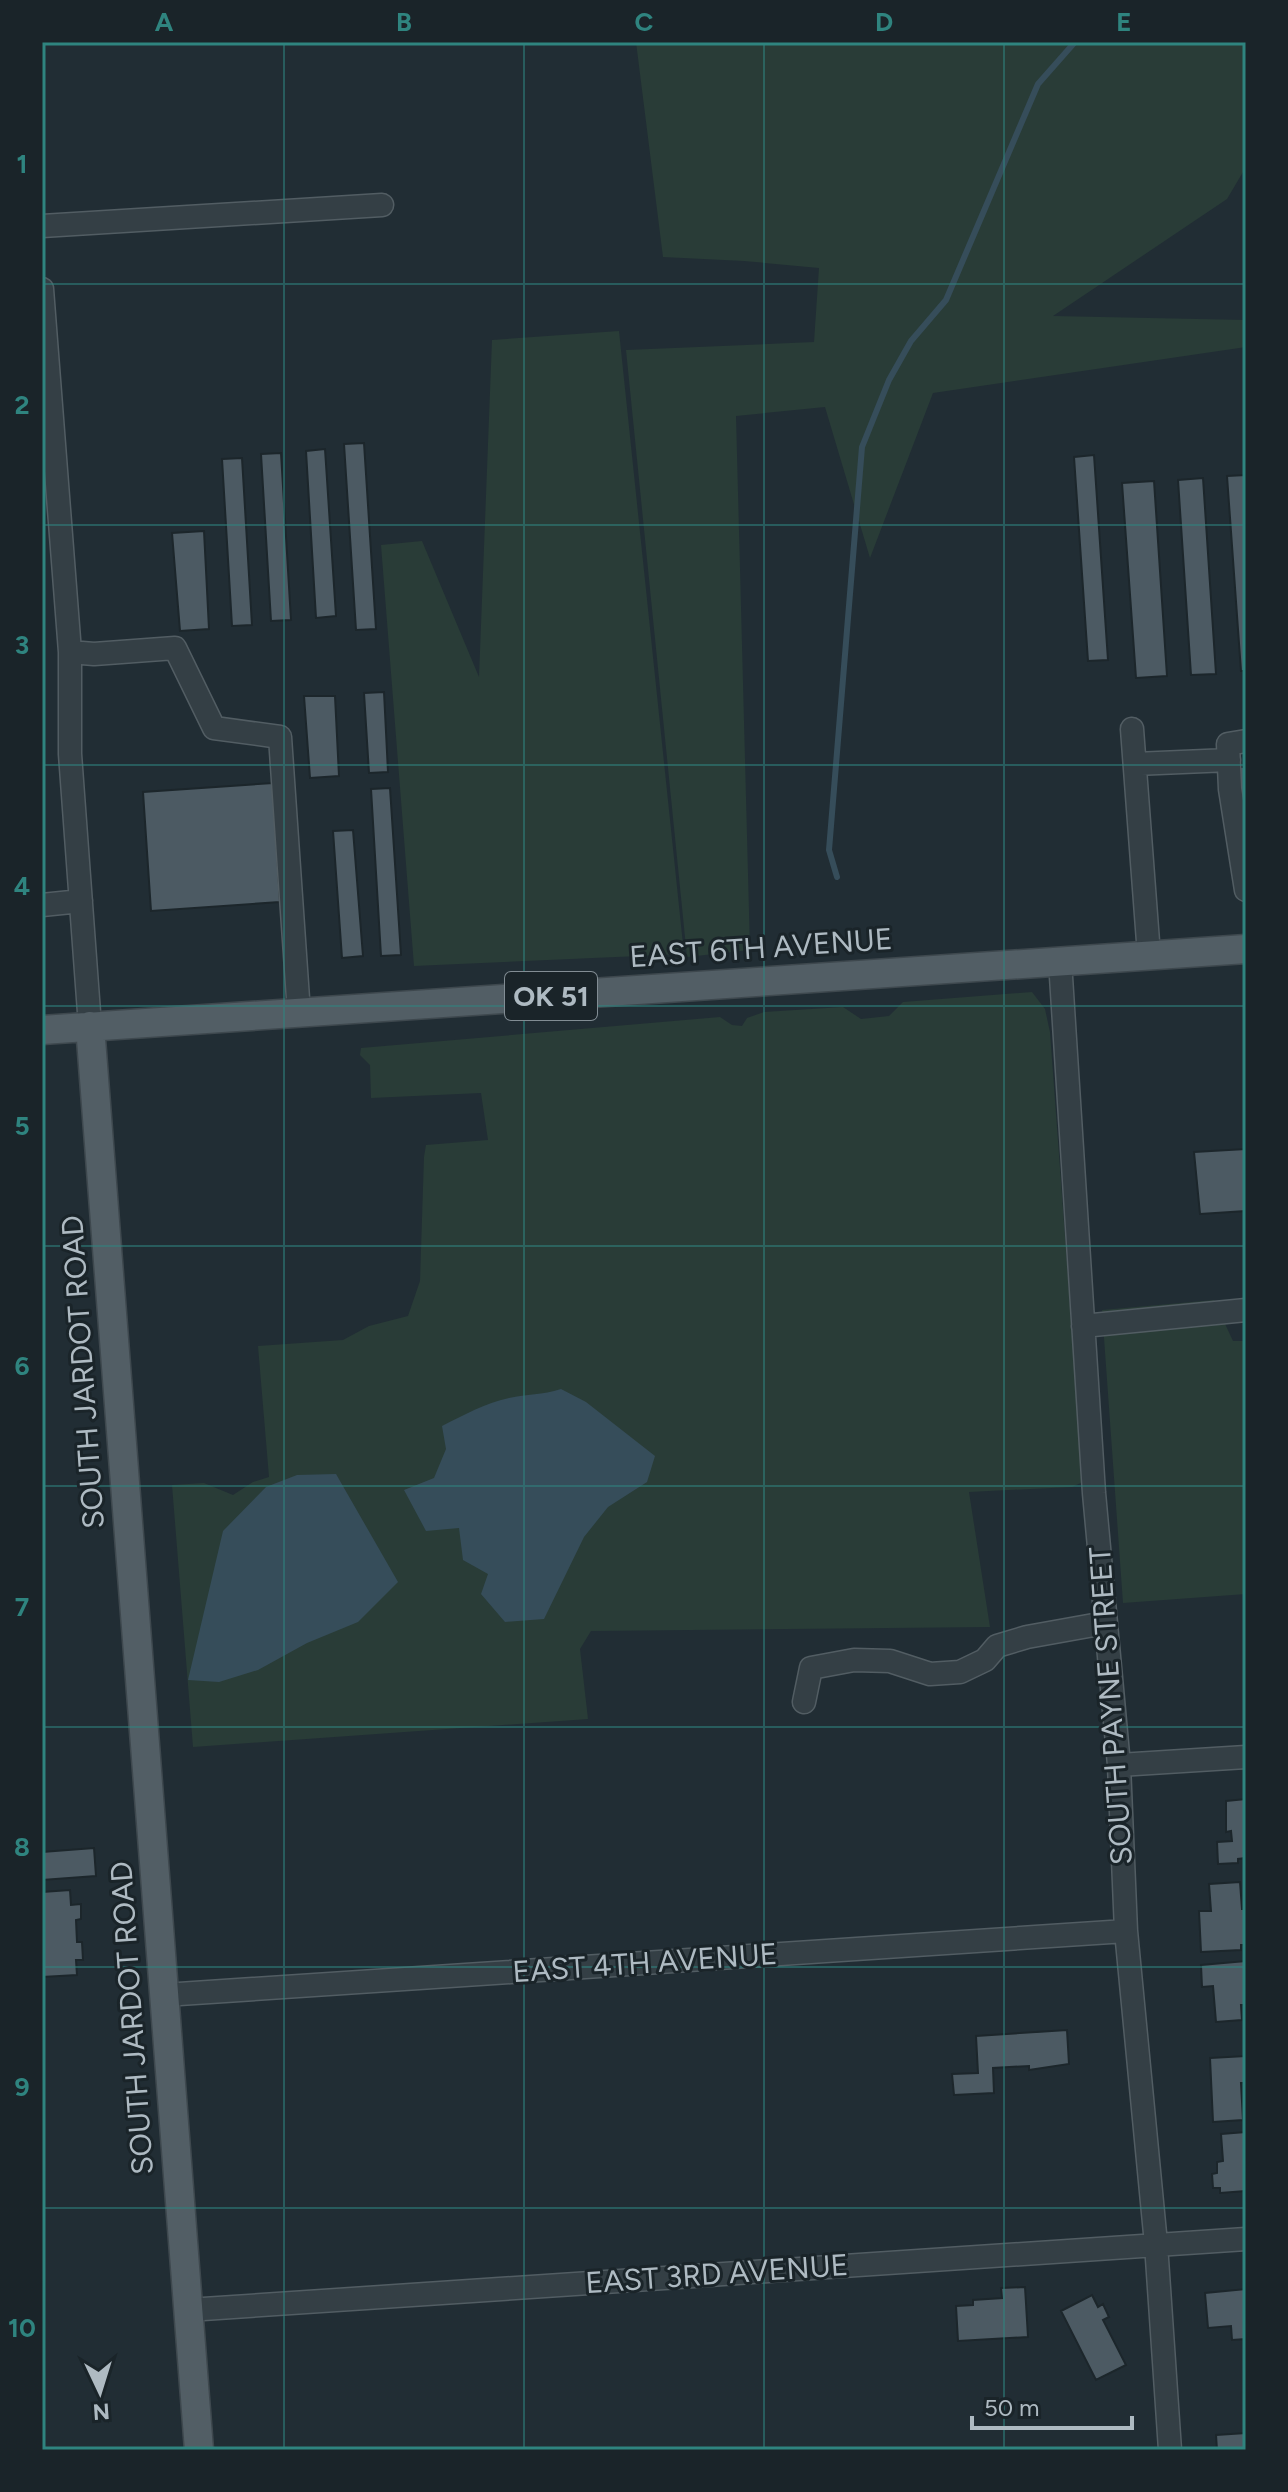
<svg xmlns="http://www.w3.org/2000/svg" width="1288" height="2492" font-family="Figtree,sans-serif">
	<rect width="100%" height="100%" fill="#212d34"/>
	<path fill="#293c37" d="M636,42H1246V167L1227,199L1053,316L1246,320V347L933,393L870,558L825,407L736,416L750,950L687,957L626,350L814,342L819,268L744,261L663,257Z
		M619,331L684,954L414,966L381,545L422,541L479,677L492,340Z
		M1032,992L1045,1009L1050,1032L1083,1482L1072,1487L969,1492L990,1627L591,1631L580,1649L588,1719L193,1747L172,1485L204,1483L233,1495L253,1482L269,1477L258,1346L343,1340L369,1326L408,1316L420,1281L424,1157L426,1145L488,1140L481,1093L371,1098L370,1065L360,1055L361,1048L720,1017L732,1025L742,1026L747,1018L764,1012L843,1007L861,1019L889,1016L903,1002Z
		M1214,1300L1233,1341H1246V1594L1123,1603L1102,1310Z"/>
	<path fill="#364d5a" d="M561,1389L586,1402L655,1456L647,1482L608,1507L584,1537L544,1619L505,1622L481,1594L488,1574L463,1560L459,1528L426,1531L404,1490L434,1478L446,1449L442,1426C464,1415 485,1403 509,1398C527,1394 542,1395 561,1389Z
		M336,1474L398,1582L358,1622L307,1643L258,1670L219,1682L188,1680L223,1531L266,1487L297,1475Z"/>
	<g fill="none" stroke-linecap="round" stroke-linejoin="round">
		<path stroke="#364d5a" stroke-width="6" d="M837,877L829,850L862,447L889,380L911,341L946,300L1038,84L1075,42"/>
	</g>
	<path fill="#4c5a63" stroke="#1c262b" stroke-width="2" d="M364,443L376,629L356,630L344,444Z
		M325,449L336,616L316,618L306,451Z
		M281,453L291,620L271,621L261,454Z
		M1094,455L1108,660L1088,661L1074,457Z
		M242,458L252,625L232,626L222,459Z
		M1246,475V671H1241L1227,476Z
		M1203,478L1216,674L1191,675L1178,480Z
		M1154,481L1167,676L1136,678L1122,483Z
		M204,531L209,629L180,631L172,533Z
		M384,692L388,772L369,773L364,693Z
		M304,696H335L339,776L310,778Z
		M1239,767H1246V836H1243Z
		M273,783L280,902L151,911L143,792Z
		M390,788L401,955L381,956L371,789Z
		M353,830L363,956L342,958L333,831Z
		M1246,1149V1211L1200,1214L1194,1152Z
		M1246,1799V1858L1238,1859V1863L1218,1864L1217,1842L1232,1841L1231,1831L1226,1832V1801Z
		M94,1848L96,1876L42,1880V1852Z
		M1240,1882L1242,1909H1246V1945H1241V1950L1201,1952L1199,1911H1211L1209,1884Z
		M70,1890L71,1905L81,1904V1919L76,1920L77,1942H82L83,1960H76L77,1975L42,1977V1892Z
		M1246,1961V2005H1241L1242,2020L1216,2022L1213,1986L1202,1987L1201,1965Z
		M1067,2030L1069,2064L1029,2070V2066L993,2068L994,2093L954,2095L952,2074L978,2073L976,2036Z
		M1246,2056V2083H1241L1243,2120L1213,2122L1210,2058Z
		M1246,2132V2191L1220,2193V2188H1213L1212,2174L1217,2173V2162L1223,2161L1221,2134Z
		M1025,2287L1028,2337L958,2341L956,2306L973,2305V2300L1002,2298L1001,2288Z
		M1246,2289V2339L1232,2340L1231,2326L1208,2328L1205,2293Z
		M1092,2295L1098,2307L1103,2304L1109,2317L1103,2320L1126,2365L1096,2380L1061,2311Z
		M1246,2433V2450H1217L1216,2435Z"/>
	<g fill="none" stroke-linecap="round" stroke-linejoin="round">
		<g stroke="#525d63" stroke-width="25">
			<path id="minor" d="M42,226L382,205
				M42,289L70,652V754L90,1026
				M70,652L94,654L175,648L214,728L280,737L299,1013
				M1132,729L1149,955
				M1246,741L1228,744L1230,789L1246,890
				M1135,764L1229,760
				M42,905L81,901
				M1060,961L1094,1493L1119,1765L1126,1931L1156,2244L1170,2450
				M1083,1326L1246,1310
				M804,1702L811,1668L854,1660L890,1661L930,1674L960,1672L985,1660L997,1646L1027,1637L1105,1623
				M1119,1765L1246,1757
				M164,1995L1126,1931
				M188,2310L1246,2239"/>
		</g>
		<g stroke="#3e484e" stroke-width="31">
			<path id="major" d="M90,1026L199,2450
				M42,1030L1246,949"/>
		</g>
		<use href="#minor" stroke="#343f45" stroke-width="22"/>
		<use href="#major" stroke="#525e65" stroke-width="28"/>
	</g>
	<path fill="none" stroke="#2f847f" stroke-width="2" stroke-opacity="0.55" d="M284,42V2450M524,42V2450M764,42V2450M1004,42V2450M42,284H1246M42,525H1246M42,765H1246M42,1006H1246M42,1246H1246M42,1486H1246M42,1727H1246M42,1967H1246M42,2208H1246"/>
	<g text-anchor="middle" stroke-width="6" stroke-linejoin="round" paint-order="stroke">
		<rect fill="#1a2429" stroke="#828d94" stroke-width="2" x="505" y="972" width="92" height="48" rx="6"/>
		<g font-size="28" font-weight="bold" fill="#aebac2">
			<text x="551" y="1006">OK 51</text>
		</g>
		<g font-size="30" fill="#aebac2" stroke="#1a2429">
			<text transform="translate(761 948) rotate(-4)" y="10">EAST 6TH AVENUE</text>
			<text transform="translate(83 1372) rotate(-94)" y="10">SOUTH JARDOT ROAD</text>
			<text transform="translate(1111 1706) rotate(-94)" y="10">SOUTH PAYNE STREET</text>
			<text transform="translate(645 1963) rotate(-4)" y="10">EAST 4TH AVENUE</text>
			<text transform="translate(132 2018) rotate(-94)" y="10">SOUTH JARDOT ROAD</text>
			<text transform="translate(717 2274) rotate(-4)" y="10">EAST 3RD AVENUE</text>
		</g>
	</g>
	<rect width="1288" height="2492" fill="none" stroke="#1a2429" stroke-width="88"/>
	<g transform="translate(100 2392) rotate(176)" stroke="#1a2429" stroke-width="6" paint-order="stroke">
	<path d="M0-6L14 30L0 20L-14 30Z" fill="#aebac2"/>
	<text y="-12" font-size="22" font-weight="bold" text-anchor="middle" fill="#aebac2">N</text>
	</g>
	<path d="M972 2416v12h160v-12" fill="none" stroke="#aebac2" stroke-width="4"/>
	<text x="984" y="2416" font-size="24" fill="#aebac2" stroke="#1a2429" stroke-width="6" paint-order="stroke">50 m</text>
	<rect x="44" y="44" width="1200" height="2404" fill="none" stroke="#2f847f" stroke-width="3"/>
	<g font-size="26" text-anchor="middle" font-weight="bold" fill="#2f847f">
		<text x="164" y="31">A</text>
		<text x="404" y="31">B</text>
		<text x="644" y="31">C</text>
		<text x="884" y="31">D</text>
		<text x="1124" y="31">E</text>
		<text x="22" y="173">1</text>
		<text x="22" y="414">2</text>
		<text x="22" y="654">3</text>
		<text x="22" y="895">4</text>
		<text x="22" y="1135">5</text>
		<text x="22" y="1375">6</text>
		<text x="22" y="1616">7</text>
		<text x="22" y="1856">8</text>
		<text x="22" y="2096">9</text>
		<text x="22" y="2337">10</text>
	</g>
</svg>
